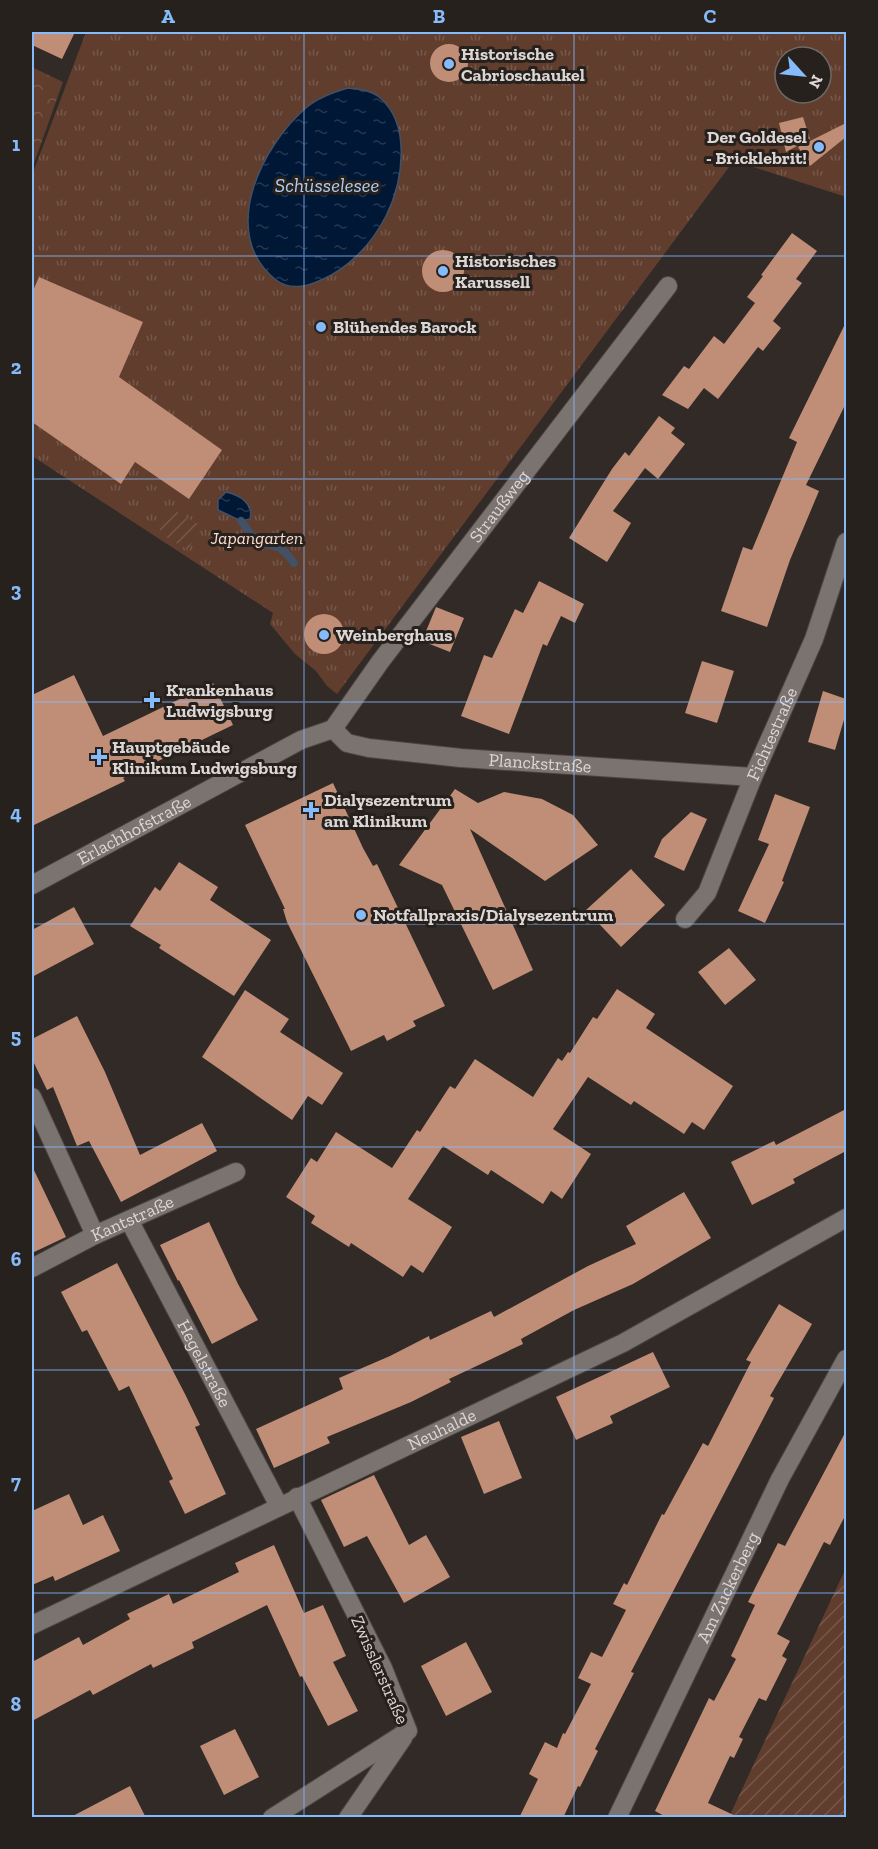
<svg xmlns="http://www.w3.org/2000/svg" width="878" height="1849" font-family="'Zilla Slab',serif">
	<defs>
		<pattern id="forest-crowns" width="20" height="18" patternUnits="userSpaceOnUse" patternTransform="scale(1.5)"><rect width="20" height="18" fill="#603d2d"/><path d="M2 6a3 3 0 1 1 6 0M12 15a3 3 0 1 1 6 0" fill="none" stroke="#76584b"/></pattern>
		<pattern id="park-tufts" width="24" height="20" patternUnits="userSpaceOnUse" patternTransform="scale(1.5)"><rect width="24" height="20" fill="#603d2d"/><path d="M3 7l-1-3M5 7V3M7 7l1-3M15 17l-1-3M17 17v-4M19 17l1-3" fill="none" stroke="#76584b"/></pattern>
		<pattern id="garden-furrows" width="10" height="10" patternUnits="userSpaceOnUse" patternTransform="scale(1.5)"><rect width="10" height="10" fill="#603d2d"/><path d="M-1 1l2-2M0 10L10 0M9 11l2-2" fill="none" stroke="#76584b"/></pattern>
		<pattern id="water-ripples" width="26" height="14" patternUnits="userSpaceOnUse" patternTransform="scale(1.5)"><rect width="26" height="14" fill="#001736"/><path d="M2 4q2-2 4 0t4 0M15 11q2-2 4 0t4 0" fill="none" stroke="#253852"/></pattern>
	</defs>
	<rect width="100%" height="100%" fill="#312a27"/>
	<path fill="url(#forest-crowns)" d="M32,67L63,82L32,169Z"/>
	<path fill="url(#park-tufts)" fill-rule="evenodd" d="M86,32H846V197L741,163L729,167L337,694L327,686L316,671L295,654L270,624L273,613L32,456V172L34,170ZM785,57H821V93H785Z"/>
	<path fill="url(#garden-furrows)" d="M170,508L200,525L188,550L161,534L159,525Z
		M846,1568V1817H729Z"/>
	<path fill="url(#water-ripples)" stroke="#425166" stroke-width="1.5" d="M348,88C358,89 371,90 379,97C412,124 403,182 386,216C372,244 348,269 319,281C306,287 289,290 276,280C218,234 261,146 307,107C319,97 334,92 348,88Z
		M226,492C239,495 254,503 250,519L241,521L218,510V500Z"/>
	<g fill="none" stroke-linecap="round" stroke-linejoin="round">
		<path stroke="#425166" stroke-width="8" d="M241,521L253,537L265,544L279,547L286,553L294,563"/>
	</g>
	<path fill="#c08d76" d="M32,32H75L62,59L32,45Z
		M430 63a19 19 0 1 1 38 0a19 19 0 1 1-38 0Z
		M803,117L810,139L786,152L779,123Z
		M846,123V137L810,166L798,147Z
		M792,233L817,251L796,279L802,283L773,321L781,328L763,351L758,347L718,399L704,388L688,409L662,395L684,366L689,369L714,336L724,344L755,303L747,297L763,276L761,275Z
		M422 271a21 21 0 1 1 42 0a21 21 0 1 1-42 0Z
		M39,277L143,322L119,377L222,450L189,499L135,462L121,484L32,422V293Z
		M846,322V403L806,485L819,491L790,560L767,627L721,611L743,547L752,550L797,442L789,438Z
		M659,416L675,428L671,433L685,444L658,479L645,468L613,511L631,523L607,562L569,538L612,469L625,452L629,456Z
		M539,581L584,604L575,623L561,616L547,646L543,644L509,734L461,716L484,655L492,658L515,609L523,613Z
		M436,607L464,618L450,652L422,641Z
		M304 634a20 20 0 1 1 40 0a20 20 0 1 1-40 0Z
		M702,661L734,671L717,723L685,713Z
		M74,675L103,736L213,683L233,725L123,778L125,781L32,826V695Z
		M823,691L846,699V713L835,750L808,742Z
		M333,783L363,848L373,866L377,864L445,1006L413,1021L416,1026L387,1041L384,1035L351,1051L287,922L283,909H285L245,825Z
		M455,789L478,803L504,792L542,799L573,815L598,845L545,881L470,829L533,970L493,990L442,885L399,865Z
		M775,794L810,807L782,881L784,882L765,923L738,911L769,844L758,840Z
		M691,812L707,819L684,871L654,857L662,839Z
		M179,862L218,887L210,900L271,940L234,996L159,948L161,945L130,926L155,887L160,891Z
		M631,869L665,905L621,947L586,910Z
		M74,907L94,944L32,977V930Z
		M729,948L756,980L725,1005L698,972Z
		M617,989L655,1014L646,1028L733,1086L704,1130L692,1122L684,1134L634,1101L631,1105L588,1077L553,1129L591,1154L562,1199L551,1191L543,1204L491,1170L488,1175L443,1146L408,1199L452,1227L423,1273L411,1265L403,1277L351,1243L349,1247L311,1223L315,1216L286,1197L311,1158L317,1162L336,1132L392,1168L417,1130L420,1132L450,1086L455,1089L475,1059L533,1097L558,1058L562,1061L568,1052L570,1053L593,1017L597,1019Z
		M245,990L289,1019L280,1032L343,1073L322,1105L308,1096L292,1120L202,1057Z
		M77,1016L105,1072L140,1155L202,1123L217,1151L121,1202L89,1141L77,1146L53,1087L47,1090L32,1059V1039Z
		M846,1109V1151L793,1179L795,1183L752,1205L731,1162L774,1141L776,1145Z
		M32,1166L66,1237L32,1253Z
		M684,1192L711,1238L633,1284L574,1310L521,1339L523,1344L449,1379L451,1382L411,1402L327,1437L330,1443L274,1468L256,1429L343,1389L339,1378L390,1356L429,1336L430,1340L491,1311L494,1317L588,1266L636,1244L626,1226Z
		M209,1222L238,1284L258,1320L212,1344L179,1280L178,1281L160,1245Z
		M117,1263L185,1394L200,1425L195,1427L226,1494L185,1514L169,1481L173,1479L129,1386L119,1391L87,1330L82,1332L61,1292Z
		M779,1304L812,1324L770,1396L774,1398L631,1672L634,1673L595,1749L598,1751L580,1787L578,1786L563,1818H519L538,1779L529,1774L545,1742L557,1748L563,1733L565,1734L591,1684L578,1678L591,1652L602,1657L626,1610L613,1604L624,1583L627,1585L662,1514L664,1515L703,1443L708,1446L751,1362L746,1360Z
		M653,1352L670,1387L610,1416L613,1423L576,1440L556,1397Z
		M499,1421L522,1478L484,1494L461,1437Z
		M846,1431V1514L830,1545L824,1542L777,1634L790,1641L782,1656L787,1659L766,1701L759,1698L739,1737L743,1739L734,1758L730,1756L708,1803L740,1818H668L655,1811L709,1698L714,1701L736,1659L731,1656L755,1605L748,1602L778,1543L785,1546Z
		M374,1475L409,1545L426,1535L450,1577L404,1603L367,1536L344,1547L321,1500Z
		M69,1494L83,1525L103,1515L120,1551L55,1581L53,1576L32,1585V1511Z
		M274,1545L304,1613L323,1605L346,1656L333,1662L358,1711L328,1726L302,1676L300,1677L267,1605L192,1642L194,1648L153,1668L151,1664L93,1695L90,1690L32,1721V1662L79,1637L83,1645L130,1619L127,1614L169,1594L173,1604L239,1572L235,1563Z
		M466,1642L492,1692L446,1716L421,1666Z
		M235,1729L259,1777L224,1795L200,1746Z
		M130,1786L146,1818H69Z"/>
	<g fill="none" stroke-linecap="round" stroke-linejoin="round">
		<g stroke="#4c4643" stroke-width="20">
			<g id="minor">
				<path id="s1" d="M333,729L380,662L668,286"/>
				<path id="s2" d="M333,729L347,743L369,748L461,758L753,777"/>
				<path id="s3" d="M32,885L301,740L333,729"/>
				<path id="s4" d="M685,919L707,893L753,777L814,639L846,542"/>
				<path d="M32,1097L95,1235"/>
				<path id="s5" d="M129,1220L279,1506"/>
				<path id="s6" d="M32,1268L95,1235L236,1172"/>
				<path id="s7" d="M32,1625L623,1343L846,1218"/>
				<path d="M272,1818L408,1731L383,1668L297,1497"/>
				<path d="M348,1818L403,1738"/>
				<path id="s8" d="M617,1818L780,1479L846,1359"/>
			</g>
		</g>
		<use href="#minor" stroke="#7b7370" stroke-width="18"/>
	</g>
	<path fill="none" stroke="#85bbfb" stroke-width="1.5" stroke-opacity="0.55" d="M304,32V1818M574,32V1818M32,256H846M32,479H846M32,702H846M32,924H846M32,1147H846M32,1370H846M32,1593H846"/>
	<g fill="#85bbfb" stroke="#27211e" stroke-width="2">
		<circle cx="449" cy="64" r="6"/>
		<circle cx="819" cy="147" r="6"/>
		<circle cx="443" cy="271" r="6"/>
		<circle cx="321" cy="327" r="6"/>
		<circle cx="324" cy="635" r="6"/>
		<path d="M149 691h6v6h6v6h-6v6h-6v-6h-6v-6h6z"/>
		<path d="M96 748h6v6h6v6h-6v6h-6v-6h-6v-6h6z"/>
		<path d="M308 801h6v6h6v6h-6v6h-6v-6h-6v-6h6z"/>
		<circle cx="361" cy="915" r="6"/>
	</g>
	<g text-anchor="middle" stroke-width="6" stroke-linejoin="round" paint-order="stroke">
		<g font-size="18" font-weight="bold" fill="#dcd7d5" stroke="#27211e" text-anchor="start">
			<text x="461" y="60">Historische<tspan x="461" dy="21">Cabrioschaukel</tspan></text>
			<text x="807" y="143" text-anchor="end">Der Goldesel<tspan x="807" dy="21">- Bricklebrit!</tspan></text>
			<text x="455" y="267">Historisches<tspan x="455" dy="21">Karussell</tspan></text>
			<text x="333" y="333">Blühendes Barock</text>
			<text x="336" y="641">Weinberghaus</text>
			<text x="166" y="696">Krankenhaus<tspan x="166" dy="21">Ludwigsburg</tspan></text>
			<text x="112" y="753">Hauptgebäude<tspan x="112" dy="21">Klinikum Ludwigsburg</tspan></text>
			<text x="324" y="806">Dialysezentrum<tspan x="324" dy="21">am Klinikum</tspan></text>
			<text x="373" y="921">Notfallpraxis/Dialysezentrum</text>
		</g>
		<g font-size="18" fill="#dcd7d5" stroke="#27211e">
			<text dy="6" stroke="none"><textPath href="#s1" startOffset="278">Straußweg</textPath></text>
			<text dy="6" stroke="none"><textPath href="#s4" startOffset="206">Fichtestraße</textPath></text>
			<text dy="6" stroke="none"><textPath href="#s2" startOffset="214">Planckstraße</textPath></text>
			<text dy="6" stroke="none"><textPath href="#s3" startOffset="116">Erlachhofstraße</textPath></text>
			<text dy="6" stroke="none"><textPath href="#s6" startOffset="112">Kantstraße</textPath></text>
			<text dy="6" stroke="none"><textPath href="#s5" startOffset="162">Hegelstraße</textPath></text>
			<text dy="6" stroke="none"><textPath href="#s7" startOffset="454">Neuhalde</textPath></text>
			<text dy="6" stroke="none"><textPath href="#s8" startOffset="256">Am Zuckerberg</textPath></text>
			<text transform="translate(380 1670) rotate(66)" y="6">Zwisslerstraße</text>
		</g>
		<g font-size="18" font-style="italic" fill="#fcdcce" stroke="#27211e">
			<text x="257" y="544">Japangarten</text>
		</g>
		<g font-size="20" font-style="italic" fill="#b0cef3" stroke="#27211e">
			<text x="327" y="192">Schüsselesee</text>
		</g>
	</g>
	<rect width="878" height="1849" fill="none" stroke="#27211e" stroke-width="66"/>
	<g transform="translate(803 75) rotate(117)"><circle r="28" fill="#27211e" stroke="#6f6a67" stroke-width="1.5"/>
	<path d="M0-4.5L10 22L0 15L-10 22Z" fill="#85bbfb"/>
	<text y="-9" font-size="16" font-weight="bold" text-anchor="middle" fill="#dcd7d5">N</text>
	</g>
	<rect x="33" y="33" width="812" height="1783" fill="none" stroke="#85bbfb" stroke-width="2"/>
	<g font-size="20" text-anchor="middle" font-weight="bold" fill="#85bbfb">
		<text x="168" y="23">A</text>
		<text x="439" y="23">B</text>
		<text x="710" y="23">C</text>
		<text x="16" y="151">1</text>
		<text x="16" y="374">2</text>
		<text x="16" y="597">3</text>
		<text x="16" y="820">4</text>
		<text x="16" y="1043">5</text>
		<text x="16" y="1266">6</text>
		<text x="16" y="1489">7</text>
		<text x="16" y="1711">8</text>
	</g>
</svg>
